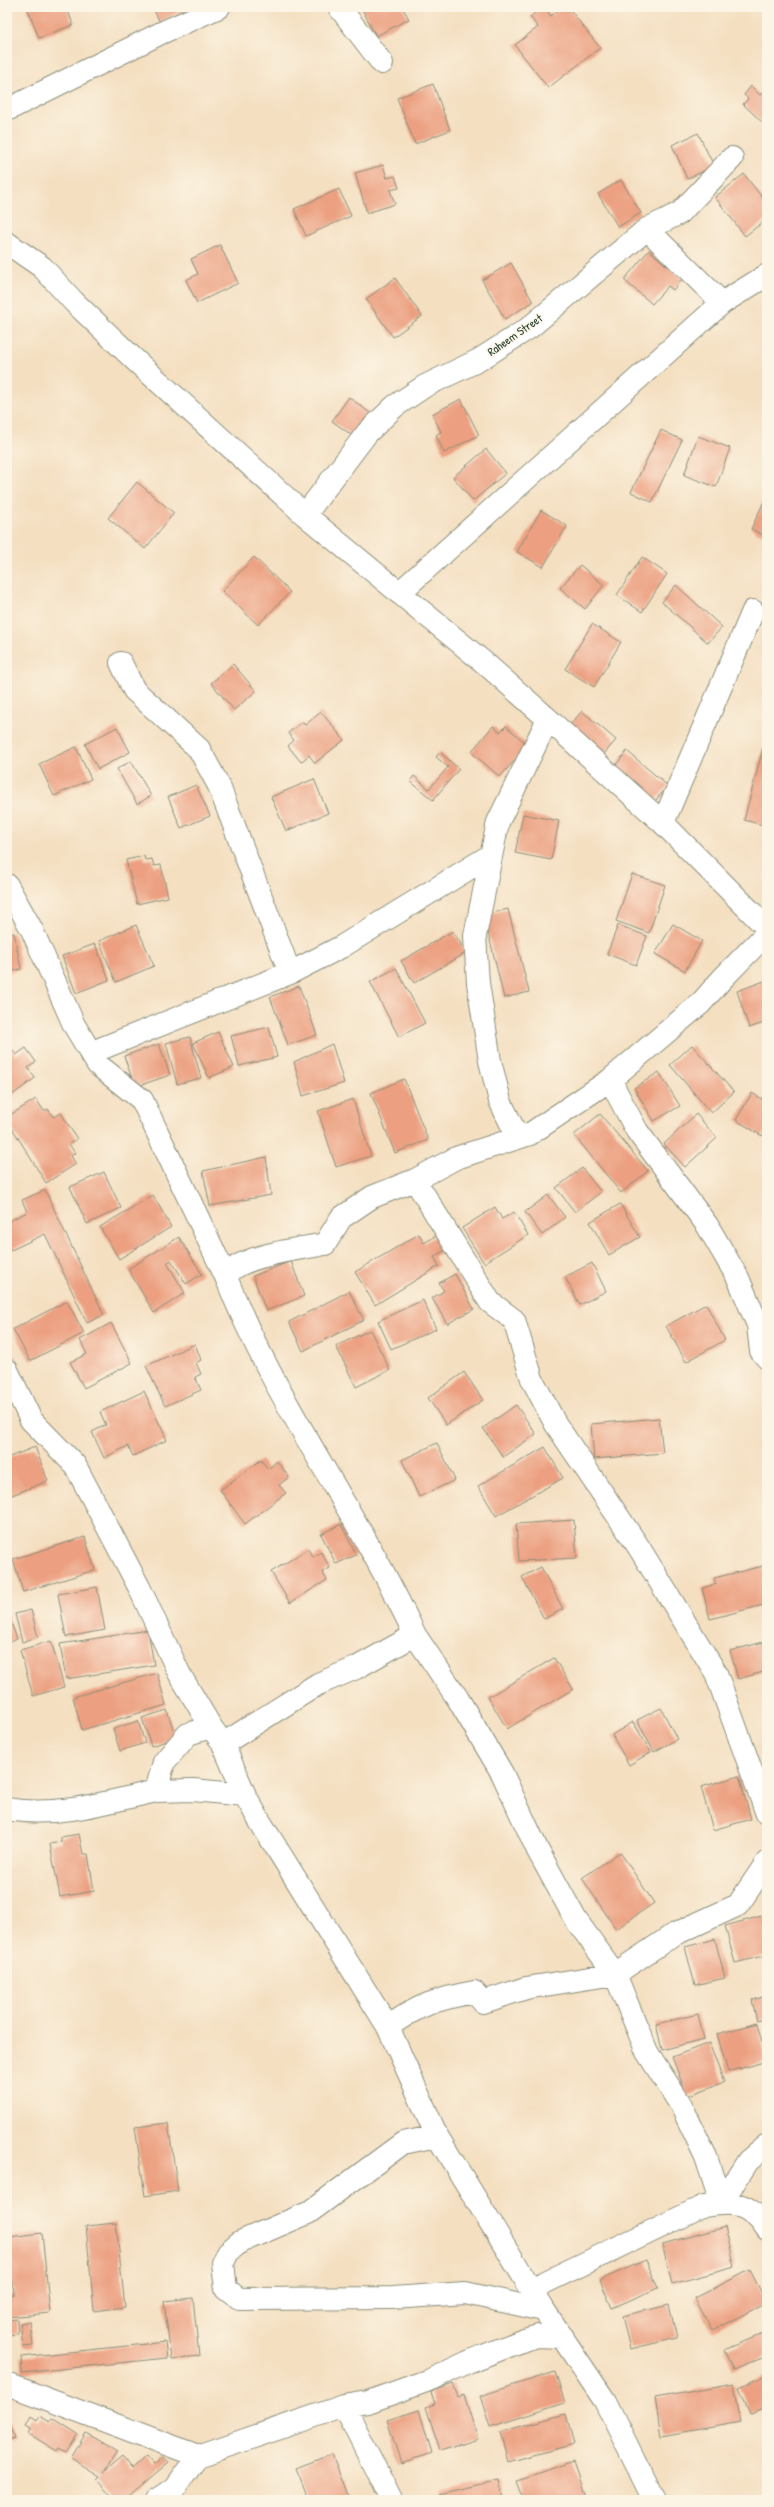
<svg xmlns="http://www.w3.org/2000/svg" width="774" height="2507" font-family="'Patrick Hand',sans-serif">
	<rect width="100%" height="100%" fill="#fcf5e5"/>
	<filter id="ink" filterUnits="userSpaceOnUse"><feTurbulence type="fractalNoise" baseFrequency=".025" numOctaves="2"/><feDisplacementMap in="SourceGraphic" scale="8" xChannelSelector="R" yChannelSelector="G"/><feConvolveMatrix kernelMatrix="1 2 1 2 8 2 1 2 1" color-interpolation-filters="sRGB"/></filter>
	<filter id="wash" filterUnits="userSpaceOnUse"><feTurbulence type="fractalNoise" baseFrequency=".012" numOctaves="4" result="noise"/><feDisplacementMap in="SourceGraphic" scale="16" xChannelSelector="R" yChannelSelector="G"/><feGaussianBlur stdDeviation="0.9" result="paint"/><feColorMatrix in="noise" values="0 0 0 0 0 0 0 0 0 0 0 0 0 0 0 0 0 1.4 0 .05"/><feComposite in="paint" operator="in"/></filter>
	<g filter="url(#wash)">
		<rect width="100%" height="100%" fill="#f4dfc1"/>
		<g id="blocks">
			<path fill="#eca081" d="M27,7H67L73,25L39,38Z
				M152,7H181L183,10L160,22Z
				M361,7H402L409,19L376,36Z
				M542,7H544L551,16L562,7H568L600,48L548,88L515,45L538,27L530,17Z
				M433,84L450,130L415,144L397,98Z
				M751,86L760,95L767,88V127L743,104L748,99L744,95Z
				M698,133L714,166L687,179L672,145Z
				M383,165L387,178L395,176L399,188L390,190L395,204L367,213L355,173Z
				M744,174L767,204V219L745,236L715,197Z
				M621,180L641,213L618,227L598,194Z
				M339,189L351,216L306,236L294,209Z
				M220,245L238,283L197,303L186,280L198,274L191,259Z
				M649,250L682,279L673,290L668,286L652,304L624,280Z
				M511,263L533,302L505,319L482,280Z
				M395,278L422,316L393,337L366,299Z
				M349,397L370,413L353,436L332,421Z
				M461,399L479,435L444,453L436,435L441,432L432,414Z
				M661,430L682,440L652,502L631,492Z
				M698,436L730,448L716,487L684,475Z
				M486,449L506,473L473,501L453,477Z
				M137,482L174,513L145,549L108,518Z
				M767,495V537L751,529Z
				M541,510L567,526L543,567L517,552Z
				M254,557L290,592L258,625L222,591Z
				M642,557L667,574L642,612L617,595Z
				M580,565L604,585L585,609L560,588Z
				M676,585L722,627L708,643L662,602Z
				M592,624L621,642L594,687L565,669Z
				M233,664L256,691L234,710L211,683Z
				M582,711L616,740L604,754L570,725Z
				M321,712L344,740L315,763L309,755L301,762L288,746L294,740L288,733L302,722L305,725Z
				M493,726L500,732L506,726L528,745L500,777L471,752Z
				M117,727L130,752L98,769L85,744Z
				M76,747L91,779L54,796L39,764Z
				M763,748L767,749V826L744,820Z
				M627,751L668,786L655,801L615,766Z
				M440,752L459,769L433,800L410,781L414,776L429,789L448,767L436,757Z
				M131,761L151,796L137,804L117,769Z
				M314,779L328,813L286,831L271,797Z
				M196,785L210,816L181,828L168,797Z
				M523,814L559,821L551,860L515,853Z
				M144,856L145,860L152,859L154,866L161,865L168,897L137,904L126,860Z
				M632,874L665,885L649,933L616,921Z
				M508,909L529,992L504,998L484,915Z
				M673,924L702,941L685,971L655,954Z
				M136,925L154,966L116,982L99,941Z
				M618,925L647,936L636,965L607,954Z
				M453,931L466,953L414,983L401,961Z
				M14,933L21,969L7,972V934Z
				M95,944L109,980L76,993L62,956Z
				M396,968L425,1023L399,1037L370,982Z
				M767,980V1022L749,1028L737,991Z
				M299,986L317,1035L288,1045L270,997Z
				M269,1027L277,1057L239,1066L231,1036Z
				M218,1032L234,1067L209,1078L193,1043Z
				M190,1037L201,1078L177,1084L166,1043Z
				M159,1044L170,1075L135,1087L124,1056Z
				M332,1044L344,1083L303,1096L294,1062Z
				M692,1045L734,1092L711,1113L670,1065Z
				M9,1046L16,1055L26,1048L36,1062L28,1068L35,1078L7,1099Z
				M659,1072L680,1106L654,1121L634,1088Z
				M404,1079L428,1140L395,1153L371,1093Z
				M752,1093L767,1102V1128L762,1136L736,1120Z
				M36,1099L44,1111L48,1109L53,1117L61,1113L77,1139L69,1144L75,1153L71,1156L76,1164L46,1183L7,1120V1117Z
				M353,1099L371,1156L336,1167L318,1111Z
				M600,1114L648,1171L621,1193L574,1135Z
				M696,1114L717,1138L685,1167L664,1144Z
				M266,1157L271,1195L210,1206L203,1171Z
				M582,1168L601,1192L575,1212L556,1188Z
				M104,1172L121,1208L87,1224L70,1187Z
				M45,1190L104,1315L87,1323L45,1234L7,1252V1222L27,1212L22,1200Z
				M153,1195L171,1227L119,1259L100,1227Z
				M548,1195L565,1217L542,1235L525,1212Z
				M620,1204L640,1237L609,1255L590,1222Z
				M495,1207L502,1219L514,1212L528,1235L484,1263L462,1228Z
				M419,1234L424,1243L436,1236L445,1250L434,1257L439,1266L375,1305L355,1272Z
				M179,1237L202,1274L186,1284L171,1260L167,1263L185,1293L154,1313L128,1269Z
				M291,1261L304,1296L266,1311L253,1276Z
				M592,1263L606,1291L580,1305L565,1277Z
				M455,1274L474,1309L447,1324L432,1298L444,1291L439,1283Z
				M349,1291L364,1320L303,1351L289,1322Z
				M423,1300L436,1329L391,1349L378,1321Z
				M67,1301L84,1333L30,1361L13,1329Z
				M706,1304L725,1340L686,1362L666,1326Z
				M111,1323L132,1363L84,1388L70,1362L87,1354L80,1340Z
				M370,1330L390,1370L356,1387L336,1346Z
				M195,1344L201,1360L196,1363L201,1374L195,1377L201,1390L165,1406L146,1366Z
				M464,1372L483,1400L446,1425L428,1398Z
				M144,1391L167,1440L133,1456L128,1446L104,1458L92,1432L106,1425L100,1412Z
				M516,1405L536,1434L503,1457L483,1428Z
				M659,1418L663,1453L594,1459L591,1424Z
				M437,1443L455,1480L419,1497L402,1460Z
				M35,1447L48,1481L7,1497V1458Z
				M545,1447L563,1478L496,1516L478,1486Z
				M261,1460L268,1469L277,1461L289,1477L279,1485L286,1493L245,1524L220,1490Z
				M574,1520L577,1558L519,1561L516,1524Z
				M341,1524L356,1555L336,1564L321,1534Z
				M85,1537L95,1570L23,1592L13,1559Z
				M308,1549L313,1557L321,1552L330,1568L322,1572L327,1580L290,1603L271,1572Z
				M763,1566L767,1582V1604L710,1619L702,1588L716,1584L714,1578Z
				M541,1567L563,1609L544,1619L522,1577Z
				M97,1587L105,1630L66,1637L58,1594Z
				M31,1610L38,1637L22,1642L15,1614Z
				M7,1612L17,1639L7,1643Z
				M148,1630L154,1665L66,1679L60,1644Z
				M51,1641L64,1687L33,1696L20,1650Z
				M763,1642L767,1658V1671L738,1679L730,1651Z
				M554,1658L573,1689L507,1729L488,1697Z
				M157,1673L166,1705L82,1730L73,1697Z
				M661,1708L677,1739L654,1752L637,1720Z
				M167,1710L176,1738L151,1746L142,1718Z
				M138,1721L145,1743L120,1751L113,1729Z
				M633,1722L651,1752L629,1765L612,1735Z
				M739,1776L751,1819L713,1830L701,1787Z
				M79,1834L83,1854H88L94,1891L60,1897L50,1844L61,1842V1837Z
				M620,1852L654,1903L616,1929L582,1878Z
				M765,1915L767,1955L735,1963L725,1926Z
				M715,1939L725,1978L695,1985L685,1947Z
				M767,1996V2018L757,2021L752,2000Z
				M698,2014L704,2039L662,2050L656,2024Z
				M757,2023L767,2061L728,2072L717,2034Z
				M709,2043L724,2082L687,2096L672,2057Z
				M168,2123L178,2191L145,2196L135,2127Z
				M116,2223L125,2307L94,2311L86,2226Z
				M725,2227L735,2267L672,2284L662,2244Z
				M42,2233L50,2313L8,2317L7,2295L14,2294L9,2237Z
				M646,2260L658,2288L612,2308L600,2280Z
				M750,2270L767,2303L712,2331L695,2298Z
				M193,2298L199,2356L171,2359L164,2301Z
				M669,2305L677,2338L630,2349L622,2316Z
				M17,2319L18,2334L7,2335V2320Z
				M30,2321L33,2346L23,2347L20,2323Z
				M767,2332V2356L733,2370L724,2350Z
				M165,2342L167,2358L22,2373L21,2357Z
				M555,2372L565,2403L490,2427L480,2396Z
				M767,2375V2407L750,2414L739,2387Z
				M453,2384L458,2397L464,2395L478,2439L440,2451L426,2407L435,2404L431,2392Z
				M734,2384L741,2422L661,2436L655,2398Z
				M419,2410L432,2453L401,2463L387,2420Z
				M566,2414L574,2444L508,2462L500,2432Z
				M7,2415L15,2438L7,2440Z
				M40,2416L50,2422L53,2418L78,2434L66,2452L59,2448L57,2451L29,2434L31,2429L26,2426L31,2417L37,2421Z
				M86,2433L117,2452L104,2472L122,2457L132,2469L146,2456L154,2465L163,2457L168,2463L124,2500H115L97,2479L100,2476L71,2458Z
				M332,2454L350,2500H309L296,2468Z
				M573,2461L585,2496L572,2500H524L517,2481Z
				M499,2480L503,2500H441L440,2494Z"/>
		</g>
	</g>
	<g filter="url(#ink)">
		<use href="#blocks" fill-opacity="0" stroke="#8a8e7a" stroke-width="1"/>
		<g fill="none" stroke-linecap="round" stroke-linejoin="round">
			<g stroke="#8a8e7a" stroke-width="24">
				<path id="minor" d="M339,7L382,63
					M7,110L161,33L219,7
					M647,229L722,303
					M7,243L42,267L74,302L136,361L305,515L487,665L548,719L663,823L767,928
					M305,515L367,433L395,406L425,386L479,360L529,328L647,229L680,213L732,158
					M399,593L722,303L767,275
					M121,663L134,690L199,749L219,786L290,973
					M663,823L753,611
					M7,885L32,930L74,1025L98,1065L142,1100L226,1277
					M90,1053L290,973L341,947L491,855
					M610,1080L637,1131L707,1225L738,1278L758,1325L761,1351L767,1358
					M518,1138L500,1101L490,1061L478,983L475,936L498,822L548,719
					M415,1180L490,1302L514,1320L532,1379L555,1423L638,1546L716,1673L767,1814
					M7,1370L31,1420L75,1465L139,1587L179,1673L211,1727
					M415,1635L458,1699L502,1773L538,1851L576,1920L615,1974L647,2052L681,2105L706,2157L721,2203
					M156,1791L193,1790L245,1795
					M7,1809C56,1818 108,1802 156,1791L164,1762L188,1734L211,1727L219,1738
					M388,2027C418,2005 437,1999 474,1992L483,2002L526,1988L615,1974L673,1935L738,1905L767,1862
					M437,2136L403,2143L308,2213L240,2242L228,2252L223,2263L226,2289L239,2299L393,2298L465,2293L544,2310
					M721,2203L748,2161L767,2145
					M531,2289L704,2206C734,2201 750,2202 767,2229
					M7,2384L198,2456
					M344,2406L391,2500
					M157,2500L174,2489L198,2456L344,2406L368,2402L432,2379L468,2362L524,2340L538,2336L563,2337
					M654,2500L605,2401L544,2310L437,2136L388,2027L259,1820L245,1795L223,1744L318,1684L356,1668L415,1635C358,1512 275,1403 226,1277C237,1255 302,1249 325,1244L341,1218L372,1197L415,1180L456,1158L530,1134L610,1080L701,1003L722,979L767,933"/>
			</g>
			<use href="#minor" stroke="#fff" stroke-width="22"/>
		</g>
	</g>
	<g text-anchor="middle" stroke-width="3" stroke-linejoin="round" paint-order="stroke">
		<g font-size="12" fill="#1f3d34" stroke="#fcf5e5">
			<text transform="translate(515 335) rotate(-35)" y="4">Raheem Street</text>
		</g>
	</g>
	<rect width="774" height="2507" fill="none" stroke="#fcf5e5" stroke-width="24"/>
</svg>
